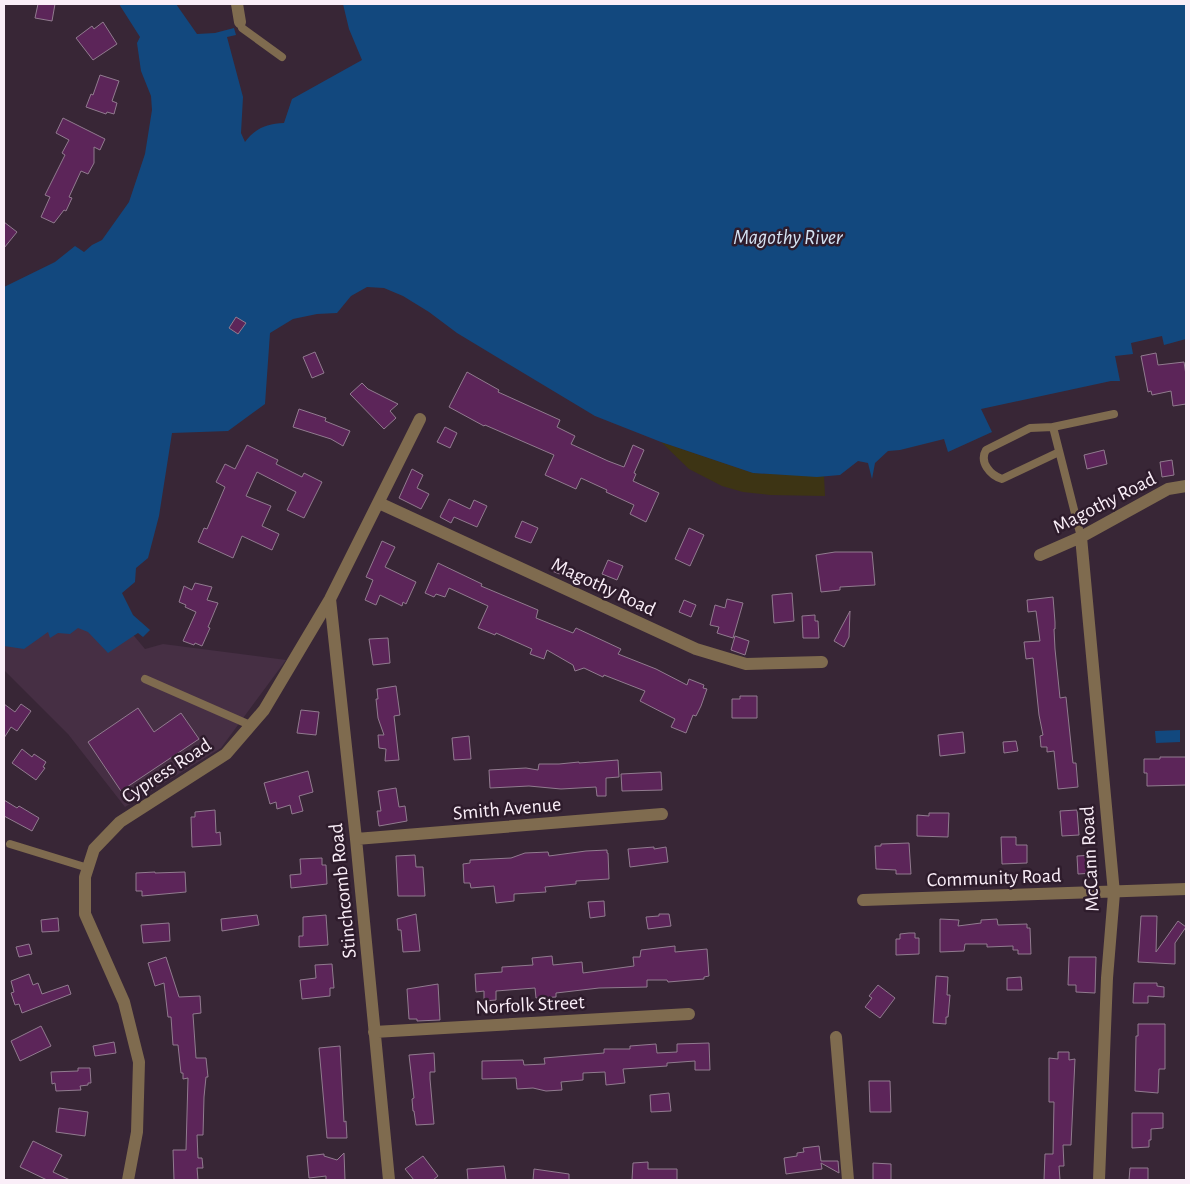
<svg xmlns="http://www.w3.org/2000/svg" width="1190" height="1184" font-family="'Alegreya Sans',sans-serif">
	<rect width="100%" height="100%" fill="#382636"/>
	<path fill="#462f44" d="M12,490L145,649L163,644L286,660L221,748L125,807L68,734L4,670V507Z"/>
	<path fill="#3d3414" d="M661,442L753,473L824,476L825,496L770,495L743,492L722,486L689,469Z"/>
	<path fill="#12487e" d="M119,4H176L197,34L215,33L234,28L236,35L227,37L243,97L241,133L245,142C255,128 267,124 284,123L292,99L362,60L349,29L343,4H1186V339L1164,345L1162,336L1131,343L1133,354L1115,356L1120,381H1111L981,409L992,432L948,452L944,439L900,450L888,451L875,463L872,479L868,463L858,461L840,475L817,477L753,473L661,442L595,416L457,333L429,312L403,296L384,288L367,287L351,296L337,313L317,314L293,319L270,333L265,404L228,431L172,433L159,516L148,558L136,568L135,582L122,593L133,615L150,630L143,637L138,633L108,653L88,632L78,628L70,634L58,633L50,638L48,632L24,649L4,646V287L55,262L75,246L84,252L92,245L102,240L129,202L145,154L152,110L151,96L141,71L137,43L140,37Z
		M1180,730V742L1156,743L1155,731Z"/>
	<path fill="#5c2559" stroke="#917b8f" d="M38,4H55L52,21L35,18Z
		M103,22L117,44L93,60L76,38L92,26L94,29Z
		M100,75L119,81L112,101L117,103L114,114L107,112L106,114L86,107L91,94L93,95Z
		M63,118L105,139L100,150L94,147V163L88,174L81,171L69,197L72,198L66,211L64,210L54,223L41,217L50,197L45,195L65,155L62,153L69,140L56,133Z
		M4,222L17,232L4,248Z
		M236,317L246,323L238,334L229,328Z
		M315,352L324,373L312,378L303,357Z
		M1156,353L1158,365L1184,362L1186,375V404L1173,406L1171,391L1152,395L1151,391L1148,392L1141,356Z
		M467,372L499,390L498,392L560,420L557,427L575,436L571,444L608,461L624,467L633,445L644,450L634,473L636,474L633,481L659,493L646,522L630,514L634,505L606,492L607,490L581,478L576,489L545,475L554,455L485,425L484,426L449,407Z
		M362,383L368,389L398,404L390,411L396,418L384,429L350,394Z
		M299,409L326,418L325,421L350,431L343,446L331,439L293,427Z
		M445,427L457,433L450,448L437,442Z
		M247,445L278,460L276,464L302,477L304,473L322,482L304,518L287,510L296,492L257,472L246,496L271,506L262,526L279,534L272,550L242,536L233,558L198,542L204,528L207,529L225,487L216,482L225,464L235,469Z
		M1104,450L1107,464L1087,469L1084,455Z
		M1172,460L1174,475L1162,477L1160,462Z
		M412,469L423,475L417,488L429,494L421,509L399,498Z
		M449,499L470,509L474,500L487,506L477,527L454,517L451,523L440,517Z
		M522,521L538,528L531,543L515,537Z
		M689,528L704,535L690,566L675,559Z
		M382,541L395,547L385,567L416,582L406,604L403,602L402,606L380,595L376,605L365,600L373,580L366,577Z
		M835,552H872L875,585L840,587V590L821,592L816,555Z
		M557,560L567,564L562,575L552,571Z
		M608,560L623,566L617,580L602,574Z
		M438,563L482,584L481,586L538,610L536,618L573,633L576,628L621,649L618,654L656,669L687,685L689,679L704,685L703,688L707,689L701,706L696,716L693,715L686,733L671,727L675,719L640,701L645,691L604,675L603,677L584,668L575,671L573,665L547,650L544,659L530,654L532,649L496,633L495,635L478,628L488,606L449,588L445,597L436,594L434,597L425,593Z
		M195,583L212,587L207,600L218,603L208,627L210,628L202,646L195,643L194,645L183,641L196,612L185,607L186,605L179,602L184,586L192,590Z
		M792,593L794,621L774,623L772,595Z
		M1053,597L1055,622V629H1054L1055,649L1060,698L1066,697L1073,763H1076L1078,787L1058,789L1054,751L1047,752V747H1041L1040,736L1043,735L1039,715L1033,658L1026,659L1024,642L1040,641L1036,611L1028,612L1027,600Z
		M727,599L743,603L733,638L717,633L719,627L710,625L715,605L725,608Z
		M684,600L696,605L691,617L679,612Z
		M850,611L849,637L844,647L834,641Z
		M815,615V621H818L819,638H803L802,616Z
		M735,636L749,641L745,655L731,650Z
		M388,638L390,663L373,665L369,639Z
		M396,686L400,715L394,716L399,760L385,761L386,749L379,748L378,735H384L378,718L376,699H378L377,689Z
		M740,696H757V718H732V699H740Z
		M4,704L15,712L21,704L31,711L17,731L11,727L4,738Z
		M138,708L154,732L181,713L199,739L121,791L88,742Z
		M301,710L319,712L316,735L297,733Z
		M963,732L965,753L940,756L938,735Z
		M469,736L471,759L454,760L452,738Z
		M1016,741L1018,751L1004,753L1003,742Z
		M22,749L32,757L34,754L46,762L43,767L45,768L36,780L12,763Z
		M1160,757H1186V785L1147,786V773H1144V759H1160Z
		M618,760L619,777L606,778V796H597L596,787L561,789L529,786L490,788L489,770L526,768L538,770L539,764H559L579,762V763Z
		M308,771L313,792L299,796L303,811L292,814L290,805L277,809L276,802L270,804L264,783Z
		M661,772L662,790L622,791L621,774Z
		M396,788L399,807L405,806L407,821L379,826L377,811H381L378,791Z
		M4,800L17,808L19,806L39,818L32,831L4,816Z
		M215,810L216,833L220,832L221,845L192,847L191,817H195V812Z
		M1077,810L1079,835L1062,836L1060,811Z
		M929,813H949L948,837L917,836V815L929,816Z
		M1001,837H1016V845H1027V863L1002,864Z
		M909,843L911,874H896V870L876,869L875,846H881V844Z
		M654,847V849L666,847L668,862L630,867L628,849Z
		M607,850V853H608L609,879L576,881V884L545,887L546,892L514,894V901L496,903L494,886L471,888L470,883H464L463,864L470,863V860L511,858L525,853L548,852L549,856L586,851Z
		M415,855L416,867H423L425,896H398L396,856Z
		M1093,855L1094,873L1078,874L1077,856Z
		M322,858V865H326L327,884L291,888L290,875L301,874L300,859Z
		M155,872V873L185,872L186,892L142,896V891H136V873Z
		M604,901L605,916L590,918L588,902Z
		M416,914L420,951L403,952L401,930H398L397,919Z
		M659,914H669L671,926L648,929L646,917L659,916Z
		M257,915L259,925L222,931L221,919Z
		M326,915L328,945L299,947V936H303V917Z
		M1141,916H1157L1156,952L1178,921L1186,927L1175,943V964L1138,962Z
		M58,918L59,931L42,932L41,920Z
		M940,919L959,920L958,926L981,923V920L997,919L998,925L1027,924V928H1030L1031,954H1018V950H1013V946L987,947V944H965L964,951L940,952Z
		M169,923L170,941L143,943L141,925Z
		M909,933H915V938H919V954L896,955V939H900V934Z
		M29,944L32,954L19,957L16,947Z
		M675,946V952L707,949L709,976L704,977V979L668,982L667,980H647V987L599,988L556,993V997L536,998L535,988L496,991V1000L484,1001V991L476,992L475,974L502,972V967L533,965L532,958L552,956L553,965L582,962L583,973L634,966L633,957H640L641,950Z
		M166,957L179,997L200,996L201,1013L193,1014V1015L196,1058H206L208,1077H206L204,1097L203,1135H197L198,1158H202L203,1168H197L198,1180H174L173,1150H186L188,1078L183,1079V1073H181L178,1045H173L171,1017H168L164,983L155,986L148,963Z
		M1069,957H1096L1095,993L1076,992V985H1068Z
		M332,964L334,988H330V996L302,999L300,980L316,978L315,965Z
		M29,974L33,985L38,983L42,994L68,985L71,994L22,1013L19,1004L15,1005L11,993L14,992L11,981Z
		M936,976L948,977L947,995H950L948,1017H946V1024L933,1023Z
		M1021,977L1022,990H1007V978Z
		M1134,983H1157V986L1164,987V997L1148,996V1003H1133Z
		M438,984L440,1020L417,1021V1019H409L407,989Z
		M878,985L895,998L880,1018L865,1007L872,998L869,996Z
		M1138,1024H1165V1069H1159L1158,1093L1135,1091L1136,1036H1138Z
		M41,1026L51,1046L20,1061L11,1041Z
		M114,1042L116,1053L95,1056L93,1046Z
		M709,1043L710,1070H695V1061L667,1063V1066L623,1069L625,1083L606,1085L605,1072L583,1073V1080L561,1082L562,1090L546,1091L533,1088L517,1089L516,1078L482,1079V1061L523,1060L524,1065L545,1064L544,1058L604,1053V1049H630V1046L656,1044L657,1053L677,1052V1044Z
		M340,1046L344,1122L346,1121L347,1138H327L319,1048Z
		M1058,1052H1069V1060L1075,1059L1071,1145H1063L1064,1166H1059L1060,1180H1044L1045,1154H1053L1054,1102H1049V1058L1058,1059Z
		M434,1053L435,1072H430V1079L434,1124L416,1125L414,1111H413L412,1099L414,1098L409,1055Z
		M78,1068H90L91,1083H88V1085L80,1086L81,1090L56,1091L55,1083L52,1084L51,1072L78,1071Z
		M869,1081H890L891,1112H870Z
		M669,1093L671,1111L651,1112L650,1095Z
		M59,1108L88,1112L85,1136L56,1132Z
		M1132,1113H1163V1128L1151,1129V1140H1149V1147L1132,1148Z
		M33,1141L62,1155L53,1172L70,1180H47L20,1167Z
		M819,1146L821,1161H838L839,1173L821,1163L822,1169L786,1174L784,1158L797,1156V1153L804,1152L803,1148Z
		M344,1153L345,1180H326V1176L309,1178L307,1156L324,1154V1156L337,1160Z
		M423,1156L438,1176L433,1180H414L405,1169Z
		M648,1162V1169H677V1180H632L633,1163Z
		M873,1163L891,1164V1180H873Z
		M504,1166L506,1180H468L467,1169Z
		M1130,1168H1148V1180H1129Z
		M534,1169L569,1174V1180H533Z"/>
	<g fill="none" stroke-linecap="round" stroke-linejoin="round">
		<path stroke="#7f6b4f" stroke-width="8" d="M240,22L242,28L282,57
			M1053,427L1030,428L986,450C979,462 990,475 1002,479L1059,452
			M1081,537L1053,427L1114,414
			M145,679L250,725
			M10,844L88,868"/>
		<path stroke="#7f6b4f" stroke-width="12" d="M237,4L240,22
			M379,503L696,649L746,664L822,662
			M1081,537L1114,893L1107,978L1099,1180
			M1040,555L1081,537L1168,489L1186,486
			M330,599L356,839L389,1180
			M356,839L662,814
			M863,900L1186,889
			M374,1032L689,1014
			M836,1037L848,1180
			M128,1180L137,1132L139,1062L124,1002L85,914V877L94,849L120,822L226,754L264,710L330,599L420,419"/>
	</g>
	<g text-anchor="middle" stroke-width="5" stroke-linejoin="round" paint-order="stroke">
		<g font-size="20" fill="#faeef8" stroke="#2e1c2c">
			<text transform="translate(1104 502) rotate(-27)" y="7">Magothy Road</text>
			<text transform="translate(604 586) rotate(25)" y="7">Magothy Road</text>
			<text transform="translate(166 770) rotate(-33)" y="7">Cypress Road</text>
			<text transform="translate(507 808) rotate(-5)" y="7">Smith Avenue</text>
			<text transform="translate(1089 859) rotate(-93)" y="7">McCann Road</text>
			<text transform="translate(994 877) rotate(-2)" y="7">Community Road</text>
			<text transform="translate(342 891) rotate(-96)" y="7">Stinchcomb Road</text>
			<text transform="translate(530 1004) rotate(-3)" y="7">Norfolk Street</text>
		</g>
		<g font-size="21" font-style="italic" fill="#d5e3f3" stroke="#2e1c2c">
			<text x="788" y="244">Magothy River</text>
		</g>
	</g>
	<rect width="1190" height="1184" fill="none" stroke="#faeef8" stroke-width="10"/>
</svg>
